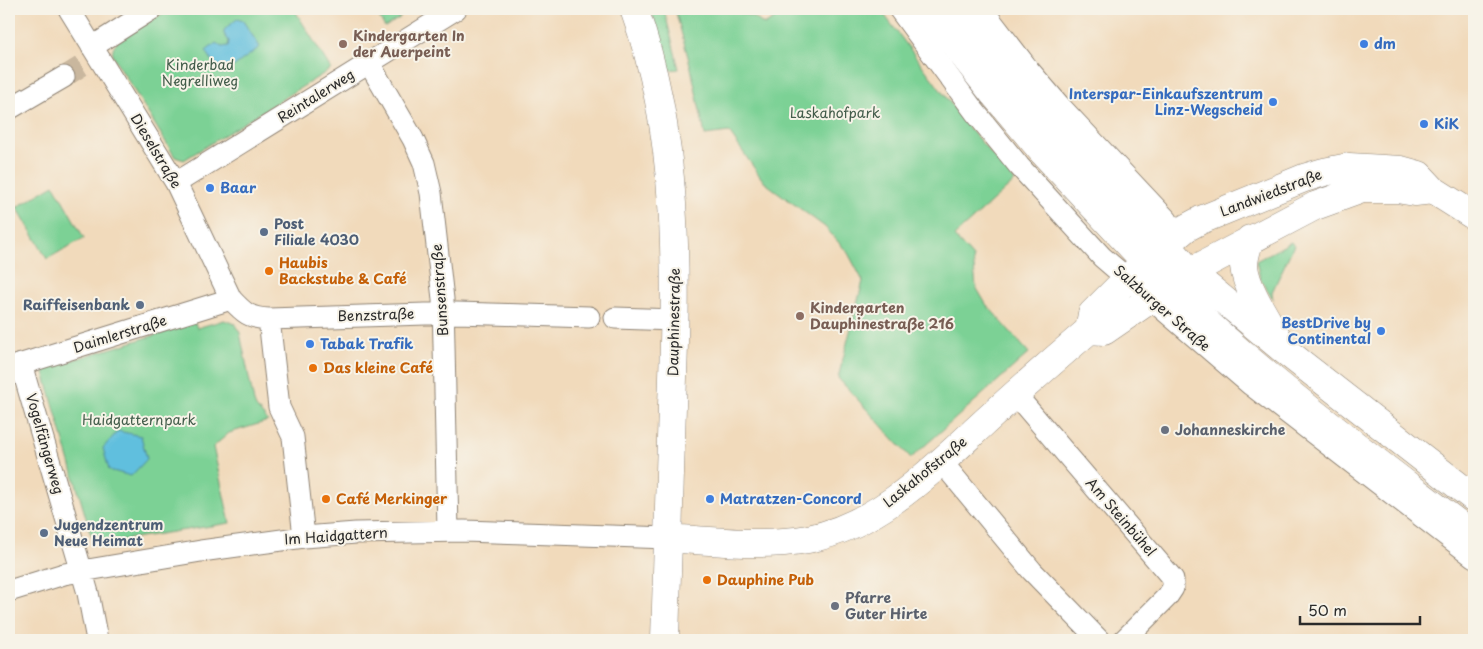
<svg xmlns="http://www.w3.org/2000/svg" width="1483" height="649" font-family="'Playpen Sans',sans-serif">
	<rect width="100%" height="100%" fill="#f7f3e8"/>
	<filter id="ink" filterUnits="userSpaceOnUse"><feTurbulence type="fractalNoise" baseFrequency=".02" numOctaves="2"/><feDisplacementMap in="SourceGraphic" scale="10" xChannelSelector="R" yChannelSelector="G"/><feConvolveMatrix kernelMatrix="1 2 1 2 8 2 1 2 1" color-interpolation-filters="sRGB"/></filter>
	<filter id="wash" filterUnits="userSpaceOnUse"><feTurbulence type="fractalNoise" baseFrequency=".0096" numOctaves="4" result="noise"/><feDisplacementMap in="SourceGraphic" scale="20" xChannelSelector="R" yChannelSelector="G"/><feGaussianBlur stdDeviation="1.12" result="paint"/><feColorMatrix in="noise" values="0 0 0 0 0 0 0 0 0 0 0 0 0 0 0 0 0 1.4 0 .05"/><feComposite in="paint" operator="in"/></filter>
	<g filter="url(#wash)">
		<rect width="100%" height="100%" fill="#f1dabb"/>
		<path fill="#7bd195" stroke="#537e60" d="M170,9H294L331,69L184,160L175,157L113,56C112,49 113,46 118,41Z
			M382,9H396L401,17L385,27L376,13Z
			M650,9H664L679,69L668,70L662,42Z
			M675,9H731L737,12L754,17L764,25L790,9H880L969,128L1015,181L954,236L973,257L976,287L986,304L1029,353L911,458L838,378L863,281L848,253L825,227L764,182L729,132L705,135L691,68Z
			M54,185L84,238L47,259L17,207Z
			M1291,242L1294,245L1272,292L1273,300L1260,278L1256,261Z
			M224,320L235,324L240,333L254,402L256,407L268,421L229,433L213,447L230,523L109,542L102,543L95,541L90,532L43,369L195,323L197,328Z"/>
		<path fill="#60bfde" stroke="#467584" d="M237,19L243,21L260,47L226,72L221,74L206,51L216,43L222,47L228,46L229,41L224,34V30Z
			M118,431L141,436L147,459L131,476L109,470L103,448Z"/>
	</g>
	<g filter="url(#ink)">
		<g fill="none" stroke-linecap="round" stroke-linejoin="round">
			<path stroke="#c9b79e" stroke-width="21" stroke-dasharray="21 11" stroke-linecap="butt" d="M64,77L83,65"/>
			<g stroke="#8e8273" stroke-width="23">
				<path id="minor" d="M69,9L176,183L231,299C244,313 249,318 269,319L457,313L589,317
					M899,9L975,112L1019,166L1102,257L1251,385L1474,557
					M982,9L1029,70L1059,105L1167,220L1169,225L1167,245
					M92,47L152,9
					M369,63L413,139L424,163L431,193L443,299L448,531
					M9,109L64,77
					M176,183L456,9
					M615,318L675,320
					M269,319L279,407L293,437L304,537
					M21,364L88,593L97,640
					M9,368L231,299
					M1015,394L1173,579V588L1167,597L1124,640
					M941,461L1032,571L1099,640
					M9,591L64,574L201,551L304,537L356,533L464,531L668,538"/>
			</g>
			<g stroke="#8e8273" stroke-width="29">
				<path id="major" d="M634,9C680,136 677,273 672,406C670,484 667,562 665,640
					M927,9L994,94L1043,152L1169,287C1263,379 1370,456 1474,536
					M959,9L1012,78L1048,121L1167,245L1190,272L1284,350L1474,498
					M1250,239C1247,248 1244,257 1244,266C1246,288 1266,318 1277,337
					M1089,330L1104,331L1190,272L1315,206L1362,189H1397L1415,192L1433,190
					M668,538C714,541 763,547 808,539C881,525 936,466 989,418C1022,388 1055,359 1089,330L1092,314L1117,289L1145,262L1186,228L1201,220L1304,178L1324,172L1349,167L1401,170L1419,175L1433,190L1474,216"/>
			</g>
			<use href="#minor" stroke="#fff" stroke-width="21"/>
			<use href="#major" stroke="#fff" stroke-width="28"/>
		</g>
	</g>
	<g fill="#8d6e63" stroke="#f7f3e8" stroke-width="2">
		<circle cx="343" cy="44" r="5"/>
		<circle cx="800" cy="316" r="5"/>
	</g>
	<g fill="#3f7fe0" stroke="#f7f3e8" stroke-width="2">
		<circle cx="1364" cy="44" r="5"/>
		<circle cx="1273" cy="102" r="5"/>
		<circle cx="1424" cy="124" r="5"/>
		<circle cx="210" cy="188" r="5"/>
		<circle cx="1381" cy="331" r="5"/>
		<circle cx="310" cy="344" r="5"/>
		<circle cx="710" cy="499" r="5"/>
	</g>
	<g fill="#5c6f8a" stroke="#f7f3e8" stroke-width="2">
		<circle cx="264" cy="232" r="5"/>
		<circle cx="140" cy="305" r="5"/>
		<circle cx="44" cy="533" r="5"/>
	</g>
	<g fill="#e8710a" stroke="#f7f3e8" stroke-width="2">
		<circle cx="269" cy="271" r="5"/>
		<circle cx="313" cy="368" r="5"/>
		<circle cx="326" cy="499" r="5"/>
		<circle cx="707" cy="580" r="5"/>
	</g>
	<g fill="#6b7280" stroke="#f7f3e8" stroke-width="2">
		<circle cx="1165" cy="430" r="5"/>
		<circle cx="835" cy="606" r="5"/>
	</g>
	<g text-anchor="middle" stroke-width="4" stroke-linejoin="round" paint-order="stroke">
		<g font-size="14" font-weight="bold" fill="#785e54" stroke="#f7f3e8" text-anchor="start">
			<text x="353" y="41">Kindergarten In<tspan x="353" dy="16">der Auerpeint</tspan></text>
			<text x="810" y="313">Kindergarten<tspan x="810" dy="16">Dauphinestraße 216</tspan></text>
		</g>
		<g font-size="14" font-weight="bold" fill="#366cbe" stroke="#f7f3e8" text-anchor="start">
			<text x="1374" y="49">dm</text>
			<text x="1263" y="99" text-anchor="end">Interspar-Einkaufszentrum<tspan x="1263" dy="16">Linz-Wegscheid</tspan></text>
			<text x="1434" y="129">KiK</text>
			<text x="220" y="193">Baar</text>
			<text x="1371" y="328" text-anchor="end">BestDrive by<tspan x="1371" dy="16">Continental</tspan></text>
			<text x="320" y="349">Tabak Trafik</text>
			<text x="720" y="504">Matratzen-Concord</text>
		</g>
		<g font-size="14" fill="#435d4b" stroke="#f7f3e8">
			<text x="200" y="70">Kinderbad<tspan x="200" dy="16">Negrelliweg</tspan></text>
			<text x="835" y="118">Laskahofpark</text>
			<text x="139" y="425">Haidgatternpark</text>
		</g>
		<g font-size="14" fill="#2b2b2b" stroke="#f7f3e8">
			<text transform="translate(316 96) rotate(-32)" y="5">Reintalerweg</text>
			<text transform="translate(156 151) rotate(59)" y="5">Dieselstraße</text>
			<text transform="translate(1271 193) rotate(-21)" y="5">Landwiedstraße</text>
			<text transform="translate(440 290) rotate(-94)" y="5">Bunsenstraße</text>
			<text transform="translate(1162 308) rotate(41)" y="5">Salzburger Straße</text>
			<text transform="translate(376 315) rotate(-2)" y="5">Benzstraße</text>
			<text transform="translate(674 322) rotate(-89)" y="5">Dauphinestraße</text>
			<text transform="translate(120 334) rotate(-17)" y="5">Daimlerstraße</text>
			<text transform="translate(45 444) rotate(74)" y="5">Vogelfängerweg</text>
			<text transform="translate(925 472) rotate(-39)" y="5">Laskahofstraße</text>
			<text transform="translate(1121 517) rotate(49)" y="5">Am Steinbühel</text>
			<text transform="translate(336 536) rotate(-4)" y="5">Im Haidgattern</text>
		</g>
		<g font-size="14" font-weight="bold" fill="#4e5e75" stroke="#f7f3e8" text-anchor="start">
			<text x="274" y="229">Post<tspan x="274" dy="16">Filiale 4030</tspan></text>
			<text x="130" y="310" text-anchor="end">Raiffeisenbank</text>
			<text x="54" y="530">Jugendzentrum<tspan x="54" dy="16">Neue Heimat</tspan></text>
		</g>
		<g font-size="14" font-weight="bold" fill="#c56008" stroke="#f7f3e8" text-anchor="start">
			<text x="279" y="268">Haubis<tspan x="279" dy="16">Backstube &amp; Café</tspan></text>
			<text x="323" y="373">Das kleine Café</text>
			<text x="336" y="504">Café Merkinger</text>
			<text x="717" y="585">Dauphine Pub</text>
		</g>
		<g font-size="14" font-weight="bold" fill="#5b616d" stroke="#f7f3e8" text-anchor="start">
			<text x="1175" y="435">Johanneskirche</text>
			<text x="845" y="603">Pfarre<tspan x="845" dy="16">Guter Hirte</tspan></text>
		</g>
	</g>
	<rect width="1483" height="649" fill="none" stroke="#f7f3e8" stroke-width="30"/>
	<path d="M1300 616v8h120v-8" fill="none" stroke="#2b2b2b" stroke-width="2.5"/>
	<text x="1308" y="616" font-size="15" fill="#2b2b2b" stroke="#f7f3e8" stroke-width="4" paint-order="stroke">50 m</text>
</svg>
